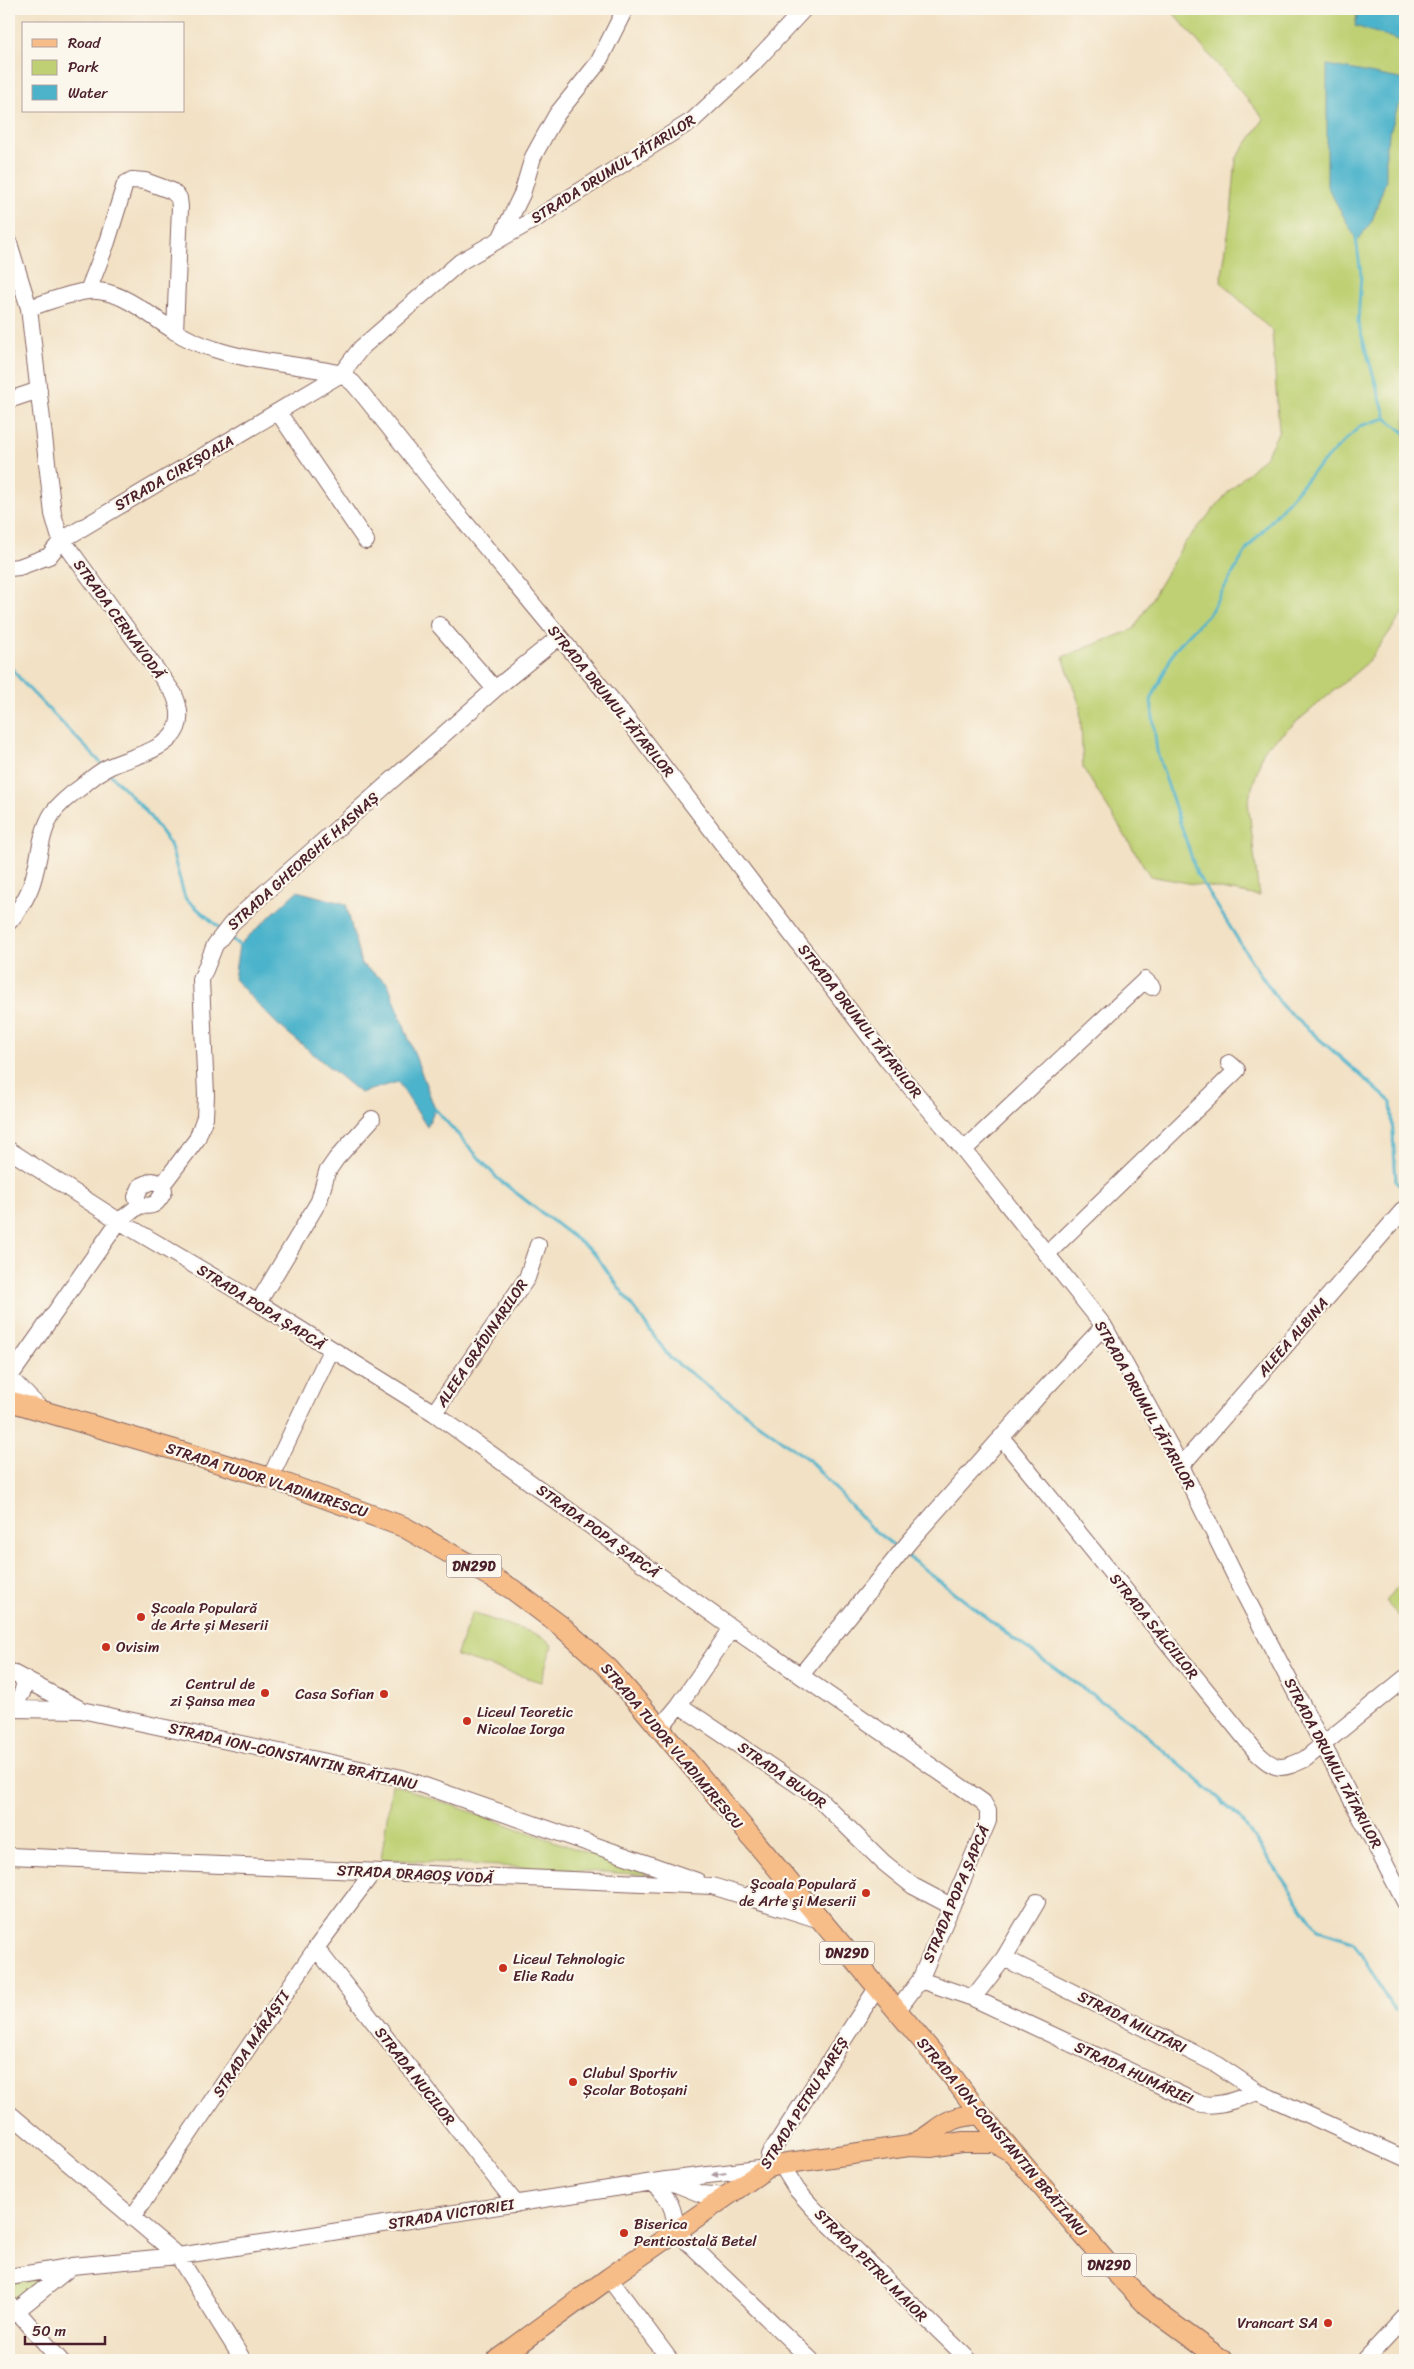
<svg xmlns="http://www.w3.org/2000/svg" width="1414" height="2369" font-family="Sriracha,sans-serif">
	<rect width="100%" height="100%" fill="#fbf7ec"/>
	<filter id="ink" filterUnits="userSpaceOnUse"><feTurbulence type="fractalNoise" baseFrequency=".02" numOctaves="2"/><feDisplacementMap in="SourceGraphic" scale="10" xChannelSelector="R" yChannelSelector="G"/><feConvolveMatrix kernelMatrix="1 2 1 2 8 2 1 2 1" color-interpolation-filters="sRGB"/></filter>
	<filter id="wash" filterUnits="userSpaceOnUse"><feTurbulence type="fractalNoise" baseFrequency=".0096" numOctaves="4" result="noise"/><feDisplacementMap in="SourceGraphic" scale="20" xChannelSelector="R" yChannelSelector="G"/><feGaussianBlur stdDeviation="1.12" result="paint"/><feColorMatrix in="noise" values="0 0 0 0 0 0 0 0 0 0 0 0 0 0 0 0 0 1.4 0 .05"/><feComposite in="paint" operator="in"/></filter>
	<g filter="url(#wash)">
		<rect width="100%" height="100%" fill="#f2e1c4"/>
		<path fill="#bed073" stroke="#84784f" d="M1170,9H1405V611L1367,663L1264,749L1248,801L1259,896L1150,876L1083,768L1080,706L1063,657L1134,629L1183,545L1230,490L1266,456L1279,431L1272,331L1221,282L1231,214L1236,159L1264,119Z
			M1405,1580V1623L1385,1601Z
			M472,1613L542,1636L552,1645L541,1682L456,1656Z
			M392,1784L650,1875L381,1859Z
			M45,2277L15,2302L9,2298V2284Z"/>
		<path fill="#4cb3cb" stroke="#4b697b" d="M1358,9H1405V42L1355,26Z
			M1327,65L1405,80V97L1398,106L1386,146V180L1372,221L1357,241L1327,186Z
			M297,891L346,904L361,964L388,983L435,1109L427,1127L398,1082L360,1093L276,1023L234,979L239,945Z"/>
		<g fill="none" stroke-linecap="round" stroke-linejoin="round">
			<path stroke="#4cb3cb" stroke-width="3" d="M1356,238L1361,274L1358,323L1386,418L1360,426L1312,473L1247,549L1211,611L1175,649L1151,700L1157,752L1197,874L1252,962L1283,1007L1391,1102L1396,1181L1405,1190
				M1386,418L1405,433
				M9,665L25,685L102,764
				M109,773L145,810L170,844L185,898L222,930
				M228,936L239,945
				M435,1109L498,1179L594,1253L670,1358L809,1460L871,1528L897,1548
				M906,1555L1014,1639L1132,1723L1239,1816L1318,1930L1353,1941L1394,2010"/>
		</g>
	</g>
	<g filter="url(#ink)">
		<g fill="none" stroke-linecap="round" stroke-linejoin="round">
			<g stroke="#856361" stroke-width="18">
				<path id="minor" d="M804,9L752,65L693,120L537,218L460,262L361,348L341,374L353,383L364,396L454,509L621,711L889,1062L964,1150L1104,1326L1181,1466L1240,1586L1405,1902
					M501,237L522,194L533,157L545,135L557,114L598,63L625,9
					M9,243L29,308L53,514L59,535L174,694C196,745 145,751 111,766C100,771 89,780 80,788C71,794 58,805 52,814C38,837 40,867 29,891C24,902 17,913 9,922
					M88,291L107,242L125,184L132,180L145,181L172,191L179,198L180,207L175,332
					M29,308C48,302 69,293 88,291C120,288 147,314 173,330C185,338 201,345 214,349C255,363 299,364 341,374
					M9,400L39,390
					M278,412L366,541
					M9,568L19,567L49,556L62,540L341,374
					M439,625L495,689
					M9,1150L119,1221L258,1303L434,1413L732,1628L983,1802L988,1811V1821L920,1980L897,2011
					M964,1150L1145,980L1152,987
					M140,1205C154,1208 158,1203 164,1191L163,1184
					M1047,1254L1237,1070L1229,1063
					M258,1303L319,1201L327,1172L336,1159L372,1119
					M9,1377L42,1410
					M9,1378L119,1221L140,1205L136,1197L141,1186L152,1181L163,1184L197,1139L205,1117L206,1095L201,980L215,945L232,923L270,888L495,689L559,637
					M434,1413L527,1278L538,1245
					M1001,1437L1257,1753C1276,1771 1282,1770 1305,1759L1405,1678
					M1181,1466L1405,1208
					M270,1478L331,1350
					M9,1671L80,1709
					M801,1675L909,1542L1040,1394L1104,1326
					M679,1705L732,1628
					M9,1709L81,1710L402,1778L697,1881
					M12,1709L22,1693L26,1679
					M660,1728L679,1705L819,1799L883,1862L913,1886L951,1906
					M9,1856L712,1886L817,1919
					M751,1894L793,1889
					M316,1948L516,2204
					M1004,1958L1218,2065L1258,2092
					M920,1980L973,1998L1198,2103C1217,2109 1239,2098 1258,2092L1405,2159
					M973,1998L1004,1958L1037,1902
					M9,2113L178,2256L243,2360
					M781,2164L797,2190L813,2208L969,2360
					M666,2180L701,2194L727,2196
					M651,2183C670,2196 675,2210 676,2233L692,2246L811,2360
					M132,2218L316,1948L373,1872
					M9,2277L69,2267
					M609,2278L670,2360
					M10,2305L17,2311L60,2360
					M9,2317L72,2266L178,2256L666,2180L767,2168L769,2155L877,1988
					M1365,2360L1405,2317"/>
			</g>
			<g stroke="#856361" stroke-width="22">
				<path id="major" d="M9,1401L270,1478L404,1527L512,1589L561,1626L609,1669L642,1707L952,2076L980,2114L1114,2271L1148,2306L1222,2360
					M913,2144C930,2137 932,2131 946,2123C956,2117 969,2115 980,2114
					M497,2360L609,2278L767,2168L781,2164L909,2146L932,2147L962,2142H994L1010,2151"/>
			</g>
			<use href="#minor" stroke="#fff" stroke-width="16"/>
			<use href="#major" stroke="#f7bd88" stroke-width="20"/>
		</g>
		<defs><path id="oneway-solid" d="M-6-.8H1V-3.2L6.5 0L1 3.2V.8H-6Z" transform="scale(1.25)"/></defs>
		<use fill="#ae9aa0" href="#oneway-solid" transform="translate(719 2174) rotate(173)"/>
	</g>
	<g fill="#c8321e" stroke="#fbf7ec" stroke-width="2">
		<circle cx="141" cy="1617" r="5"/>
		<circle cx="106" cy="1647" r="5"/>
		<circle cx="265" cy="1693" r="5"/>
		<circle cx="384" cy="1694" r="5"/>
		<circle cx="467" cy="1721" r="5"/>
		<circle cx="866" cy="1893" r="5"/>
		<circle cx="503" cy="1968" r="5"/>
		<circle cx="573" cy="2082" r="5"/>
		<circle cx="624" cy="2233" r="5"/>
		<circle cx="1328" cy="2323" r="5"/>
	</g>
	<g text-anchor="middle" stroke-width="4.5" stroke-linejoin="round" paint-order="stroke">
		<g fill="#fbf7ec" stroke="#7f6065" stroke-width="1">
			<rect x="446.5" y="1554.5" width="55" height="23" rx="4"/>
			<rect x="819.5" y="1941.5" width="55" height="23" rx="4"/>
			<rect x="1081.5" y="2253.5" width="55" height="23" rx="4"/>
		</g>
		<g font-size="14" font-weight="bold" fill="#4a1f2b">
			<text x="474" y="1571">DN29D</text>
			<text x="847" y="1958">DN29D</text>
			<text x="1109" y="2270">DN29D</text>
		</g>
		<g font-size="15" fill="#4a1f2b" stroke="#fbf7ec">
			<text transform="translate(613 169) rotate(-32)" y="5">STRADA DRUMUL TĂTARILOR</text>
			<text transform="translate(174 473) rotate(-30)" y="5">STRADA CIREȘOAIA</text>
			<text transform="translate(119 619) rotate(54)" y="5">STRADA CERNAVODĂ</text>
			<text transform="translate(611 701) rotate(51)" y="5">STRADA DRUMUL TĂTARILOR</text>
			<text transform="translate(303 861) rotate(-42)" y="5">STRADA GHEORGHE HASNAȘ</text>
			<text transform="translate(860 1021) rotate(52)" y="5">STRADA DRUMUL TĂTARILOR</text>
			<text transform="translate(261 1307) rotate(32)" y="5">STRADA POPA ȘAPCĂ</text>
			<text transform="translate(1293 1337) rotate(-49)" y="5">ALEEA ALBINA</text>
			<text transform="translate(482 1343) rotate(-56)" y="5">ALEEA GRĂDINARILOR</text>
			<text transform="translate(1145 1405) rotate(61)" y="5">STRADA DRUMUL TĂTARILOR</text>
			<text transform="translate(267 1480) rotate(18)" y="5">STRADA TUDOR VLADIMIRESCU</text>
			<text transform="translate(598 1531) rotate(36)" y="5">STRADA POPA ȘAPCĂ</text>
			<text transform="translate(1154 1626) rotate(51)" y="5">STRADA SĂLCIILOR</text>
			<text transform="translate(672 1746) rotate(50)" y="5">STRADA TUDOR VLADIMIRESCU</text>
			<text transform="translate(293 1756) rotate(13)" y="5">STRADA ION-CONSTANTIN BRĂTIANU</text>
			<text transform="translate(1333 1763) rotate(62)" y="5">STRADA DRUMUL TĂTARILOR</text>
			<text transform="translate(782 1775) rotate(35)" y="5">STRADA BUJOR</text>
			<text transform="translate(415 1874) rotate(3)" y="5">STRADA DRAGOȘ VODĂ</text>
			<text transform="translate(956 1894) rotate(-67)" y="5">STRADA POPA ȘAPCĂ</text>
			<text transform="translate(1132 2022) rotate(27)" y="5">STRADA MILITARI</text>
			<text transform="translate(251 2044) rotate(-56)" y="5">STRADA MĂRĂȘTI</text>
			<text transform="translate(1134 2073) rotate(25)" y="5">STRADA HUMĂRIEI</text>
			<text transform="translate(415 2076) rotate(52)" y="5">STRADA NUCILOR</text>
			<text transform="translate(804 2103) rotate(-58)" y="5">STRADA PETRU RAREȘ</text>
			<text transform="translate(1002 2137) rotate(50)" y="5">STRADA ION-CONSTANTIN BRĂTIANU</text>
			<text transform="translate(451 2214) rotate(-9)" y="5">STRADA VICTORIEI</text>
			<text transform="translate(871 2265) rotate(45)" y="5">STRADA PETRU MAIOR</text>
		</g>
		<g font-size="15" fill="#4a1f2b" stroke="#fbf7ec" text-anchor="start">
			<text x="151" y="1613">Școala Populară<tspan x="151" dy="17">de Arte și Meserii</tspan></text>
			<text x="116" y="1652">Ovisim</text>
			<text x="255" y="1689" text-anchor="end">Centrul de<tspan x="255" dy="17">zi Șansa mea</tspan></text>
			<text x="374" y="1699" text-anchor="end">Casa Sofian</text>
			<text x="477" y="1717">Liceul Teoretic<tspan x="477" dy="17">Nicolae Iorga</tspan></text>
			<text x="856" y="1889" text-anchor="end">Şcoala Populară<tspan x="856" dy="17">de Arte şi Meserii</tspan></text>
			<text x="513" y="1964">Liceul Tehnologic<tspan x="513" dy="17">Elie Radu</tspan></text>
			<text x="583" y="2078">Clubul Sportiv<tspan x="583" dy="17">Școlar Botoșani</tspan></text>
			<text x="634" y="2229">Biserica<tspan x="634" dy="17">Penticostală Betel</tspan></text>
			<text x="1318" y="2328" text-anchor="end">Vrancart SA</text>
		</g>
	</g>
	<rect width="1414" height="2369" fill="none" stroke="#fbf7ec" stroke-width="30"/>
	<rect x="22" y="22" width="162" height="90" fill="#fbf7ec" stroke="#b4a19f"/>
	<rect x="32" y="39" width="25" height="8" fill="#f7bd88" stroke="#b4a19f"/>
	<text x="68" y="48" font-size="15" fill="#4a1f2b">Road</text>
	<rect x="32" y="60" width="25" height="15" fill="#bed073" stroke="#b4a19f"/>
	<text x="68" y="72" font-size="15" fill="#4a1f2b">Park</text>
	<rect x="32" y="85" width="25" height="15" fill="#4cb3cb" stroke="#b4a19f"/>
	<text x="68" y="98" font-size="15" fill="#4a1f2b">Water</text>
	<path d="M25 2336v8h80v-8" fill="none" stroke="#4a1f2b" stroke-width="2.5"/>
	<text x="32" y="2336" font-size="15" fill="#4a1f2b" stroke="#fbf7ec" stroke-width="4" paint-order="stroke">50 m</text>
</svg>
